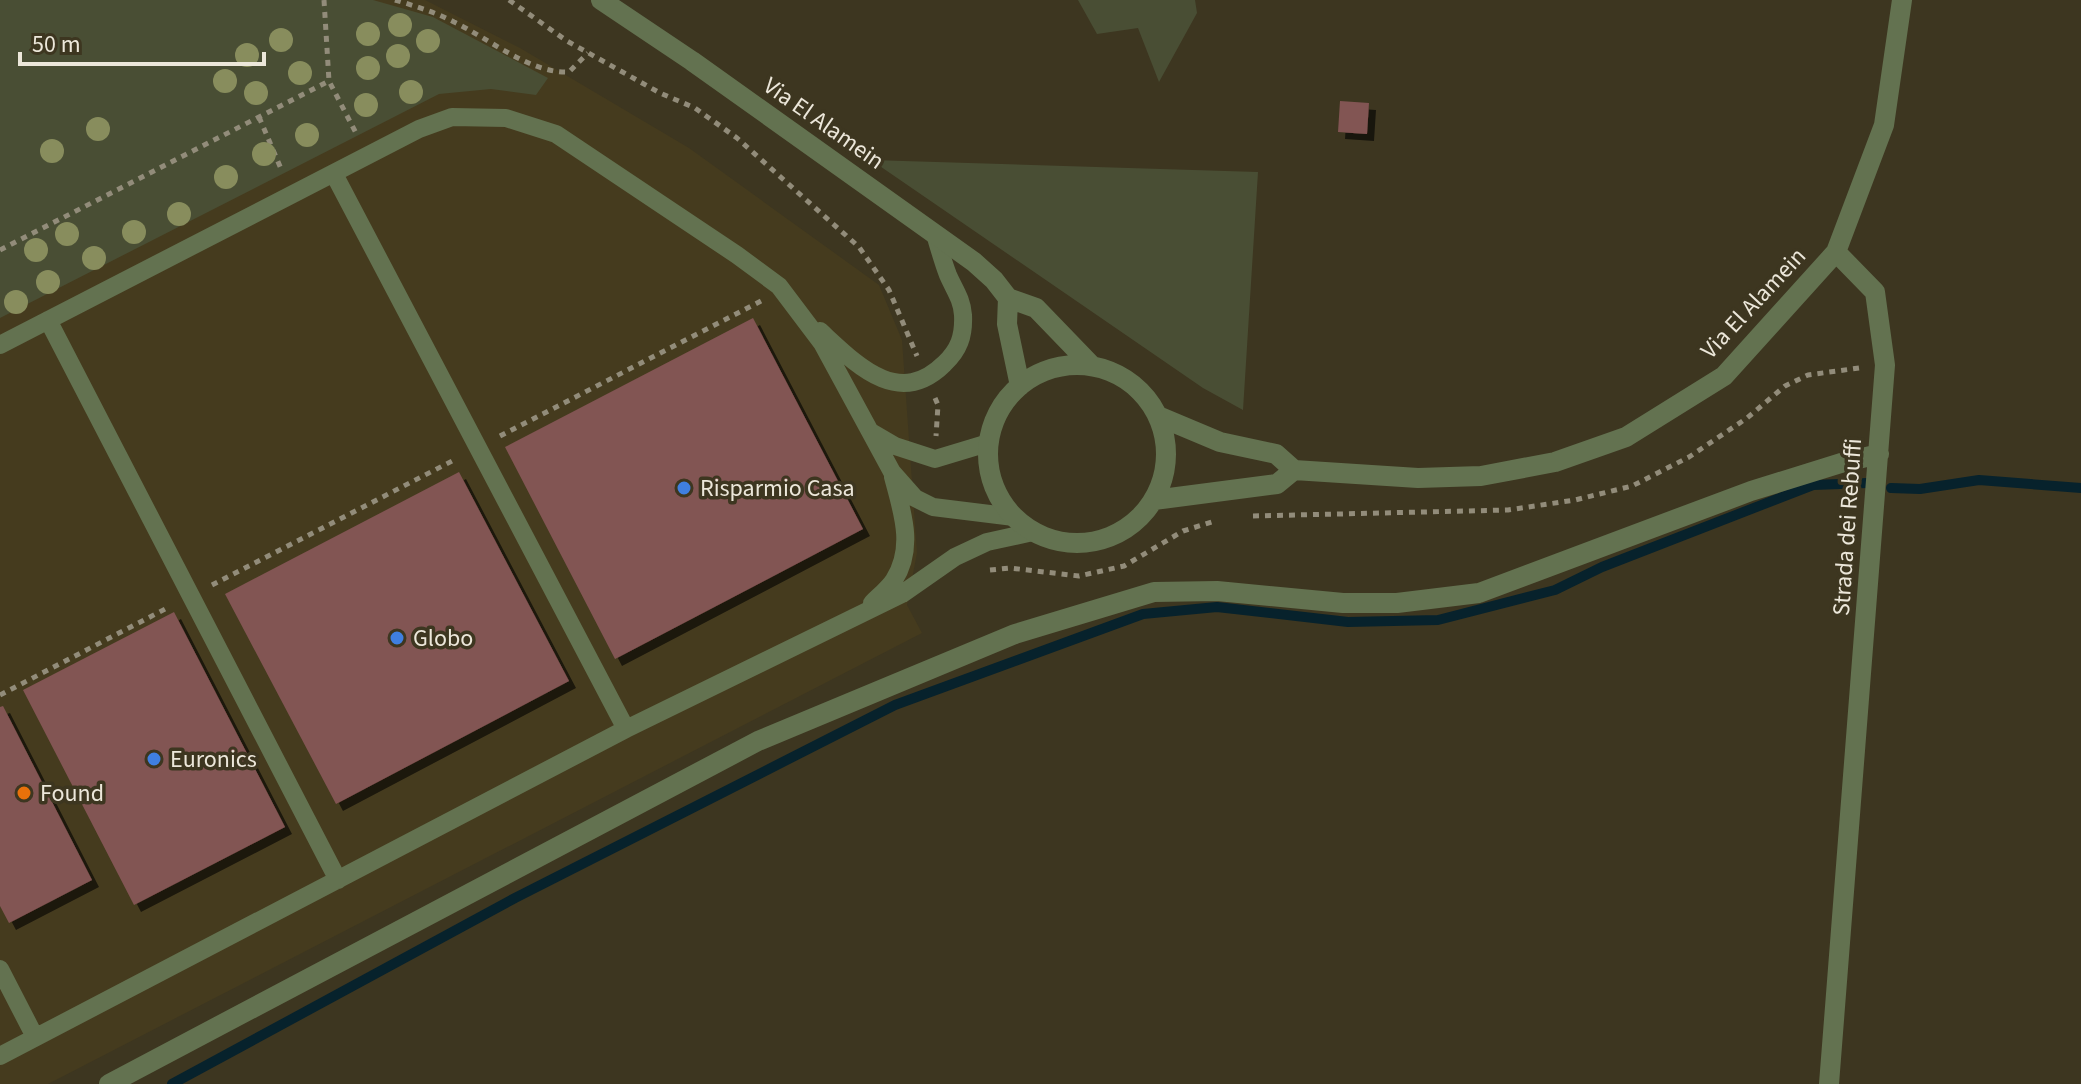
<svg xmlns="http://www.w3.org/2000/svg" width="2081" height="1084" font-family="'Source Sans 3',sans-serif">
	<defs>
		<filter id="shadow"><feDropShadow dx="7" dy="7" stdDeviation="0" flood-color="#0009"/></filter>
	</defs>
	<rect width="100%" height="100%" fill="#3d3620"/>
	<path fill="#453b1e" d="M0,0H425L520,48L689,148L879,285L902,340L917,553L907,605L922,633L48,1084H0Z"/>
	<path fill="#494e34" d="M0,0H373L433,17L548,78L536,95L491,89L439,94L0,318Z
		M1078,0H1195L1197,13L1159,82L1138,28L1097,34Z
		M871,160L1258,172L1243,410L1203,388Z"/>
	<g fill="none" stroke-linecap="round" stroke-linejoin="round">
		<path stroke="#07222c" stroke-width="10" d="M1891,488L1920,489L1979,480L2081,488
			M172,1084L515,898L895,705L1143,614L1217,607L1348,622L1438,620L1555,590L1602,567L1813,485L1867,483"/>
	</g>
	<path fill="#825453" filter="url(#shadow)" d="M1340,101L1369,103L1367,134L1338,132Z
		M753,318L863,529L615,659L505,447Z
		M459,472L569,681L336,804L225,594Z
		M174,612L285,827L134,905L23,690Z
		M3,706L92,880L9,923L0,906V707Z"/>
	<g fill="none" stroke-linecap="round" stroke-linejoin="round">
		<path stroke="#928c7a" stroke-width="5" stroke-dasharray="6 6" stroke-linecap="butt" d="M324,0L329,81L357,135
			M395,0C415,6 435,12 454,22C488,38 531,74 569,72L588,53
			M509,0L567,41L660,93L695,108L737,138L859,247L889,290L917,356
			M259,117L282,171
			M0,250L329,81
			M935,398L938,405L936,436
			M500,436L761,301
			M1253,516L1508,510L1575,500L1632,486L1689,457L1747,418L1785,386L1808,375L1859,368
			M990,570L1010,568L1079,576L1124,566L1183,531L1215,521
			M212,585L456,459
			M0,695L169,607"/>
		<path stroke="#637250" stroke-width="18" d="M334,174L626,729
			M48,320L338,880
			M820,331C856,364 898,409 944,364C959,350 964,336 963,315C962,299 954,289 948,275C943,262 939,248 935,234
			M0,345L419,129L452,117L506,118L556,134L737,255L779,286L822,343L892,472L915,498L933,507L1014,517
			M871,432L895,446L935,459L988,443
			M872,603C879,596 889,588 894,580C915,547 902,511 893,477
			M0,969L35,1037
			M0,1056L626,729L902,594L955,557L987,542L1033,532"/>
		<path stroke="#637250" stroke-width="20" d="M601,0L692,61L974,262L994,280L1008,298L1036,308L1092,366
			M1008,298L1007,324L1020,386
			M988 454a89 89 0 1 1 178 0a89 89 0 1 1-178 0Z
			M1158,416L1220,442L1276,454L1294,470L1418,478L1481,476L1555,462L1626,437L1724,376L1836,252
			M1154,500L1277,484L1294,470
			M109,1084L758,741L1015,634L1154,592L1217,591L1343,603H1397L1479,593L1751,491L1841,463L1879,454
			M1829,1084L1885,365L1875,292L1836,252L1884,125L1902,0"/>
	</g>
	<g fill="#888d5d">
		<circle cx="400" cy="25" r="12"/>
		<circle cx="368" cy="34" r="12"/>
		<circle cx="281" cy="40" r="12"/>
		<circle cx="428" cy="41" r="12"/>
		<circle cx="247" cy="55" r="12"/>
		<circle cx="398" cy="56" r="12"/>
		<circle cx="368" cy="68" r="12"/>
		<circle cx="300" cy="73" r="12"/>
		<circle cx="225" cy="81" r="12"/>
		<circle cx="411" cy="92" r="12"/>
		<circle cx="256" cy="93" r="12"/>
		<circle cx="366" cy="105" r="12"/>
		<circle cx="98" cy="129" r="12"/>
		<circle cx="307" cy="135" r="12"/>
		<circle cx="52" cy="151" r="12"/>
		<circle cx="264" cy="154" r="12"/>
		<circle cx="226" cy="177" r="12"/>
		<circle cx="179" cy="214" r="12"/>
		<circle cx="134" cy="232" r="12"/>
		<circle cx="67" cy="234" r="12"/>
		<circle cx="36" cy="250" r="12"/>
		<circle cx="94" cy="258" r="12"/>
		<circle cx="48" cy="282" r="12"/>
		<circle cx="16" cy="302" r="12"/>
	</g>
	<g fill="#3f7fe0" stroke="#3d3620" stroke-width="3">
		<circle cx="684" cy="488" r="8"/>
		<circle cx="397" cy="638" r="8"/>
		<circle cx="154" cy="759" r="8"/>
	</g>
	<circle fill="#e8710a" stroke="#3d3620" stroke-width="3" cx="24" cy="793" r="8"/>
	<g text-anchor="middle" stroke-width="7" stroke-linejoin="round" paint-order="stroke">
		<g font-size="24" fill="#ece7da" stroke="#3d3620">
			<text transform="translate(824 123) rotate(35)" y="8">Via El Alamein</text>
			<text transform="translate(1753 303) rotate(-47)" y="8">Via El Alamein</text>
			<text transform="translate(1847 527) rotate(-86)" y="8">Strada dei Rebuffi</text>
		</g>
		<g font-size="24" fill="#ece7da" stroke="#3d3620" text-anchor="start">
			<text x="700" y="496">Risparmio Casa</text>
			<text x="413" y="646">Globo</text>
			<text x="170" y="767">Euronics</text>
			<text x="40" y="801">Found</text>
		</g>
	</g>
	<path d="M20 52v12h244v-12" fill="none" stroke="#ece7da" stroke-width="4"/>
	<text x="32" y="52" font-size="24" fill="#ece7da" stroke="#3d3620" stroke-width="6" paint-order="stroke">50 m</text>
</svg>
